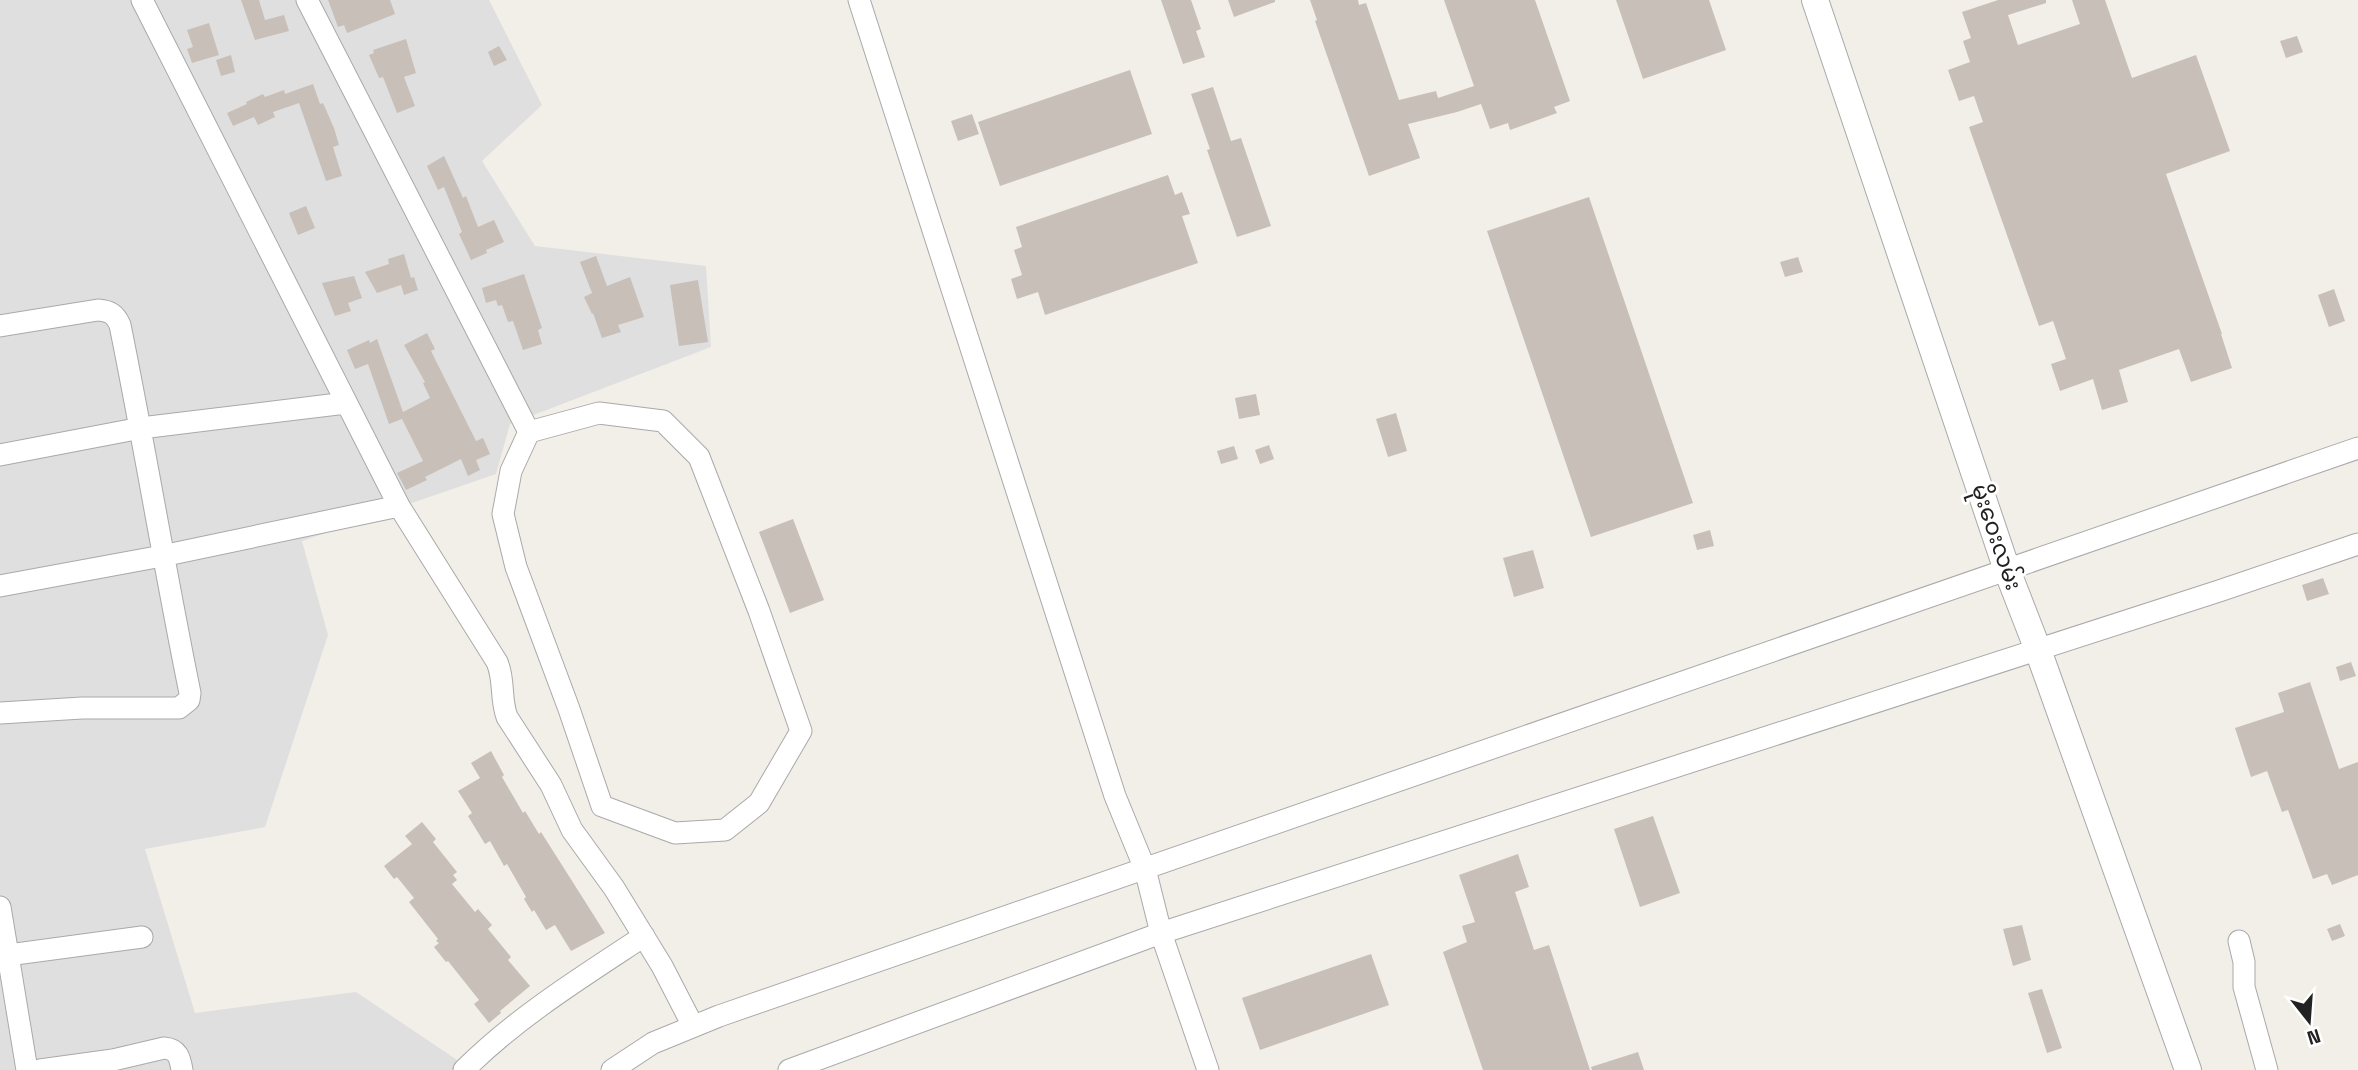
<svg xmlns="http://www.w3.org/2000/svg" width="2358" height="1070" font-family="'Space Grotesk','Noto Sans Myanmar',sans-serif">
	<rect width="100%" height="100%" fill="#f2efe9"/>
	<path fill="#e0dfdf" d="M0,0H489L542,105L482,161L535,246L706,266L711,347L510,424L496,474L302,541L328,635L265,827L145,849L195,1013L356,992L472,1070H0Z"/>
	<path fill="#c7bfb8" d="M241,0H259L265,20L284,15L289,31L255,40Z
		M328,0H390L395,14L347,33L344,25L338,27Z
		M1161,0H1191L1201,29L1196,31L1205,57L1183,64Z
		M1228,0H1275V2L1234,17Z
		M1310,0H1358L1359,5L1366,3L1399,100L1436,91L1438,98L1474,86L1444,0H1535L1570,101L1554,107L1557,113L1510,130L1508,123L1490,129L1481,104L1457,112L1408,124L1420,158L1369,176L1315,21L1317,20Z
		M1616,0H1709L1726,50L1643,79Z
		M1998,0H2046V3L2008,15L2018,45L2080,24L2072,0H2105L2132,78L2196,55L2230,151L2166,174L2222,334H2221L2232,368L2191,382L2179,349L2119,370L2128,402L2102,410L2093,379L2060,391L2051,364L2066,359L2053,321L2039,326L1969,127L1983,122L1974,96L1959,101L1948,70L1970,62L1963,41L1971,38L1962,12Z
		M209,23L219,55L192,63L187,49L193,47L187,30Z
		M2297,36L2303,52L2286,58L2280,41Z
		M406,39L416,73L404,77L415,106L397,113L383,77L379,78L369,55L374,53L373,50Z
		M499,46L507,60L494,66L488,52Z
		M231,55L235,72L221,76L216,60Z
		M1130,70L1152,134L1000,186L978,122Z
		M313,84L320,104L323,103L334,128L339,145L333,147L342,176L326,181L299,103L273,112L275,117L258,125L254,117L233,126L227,113L247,104L246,102L263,94L265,97L284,90L285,94Z
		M1213,87L1231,141L1241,138L1271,226L1237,237L1207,150L1210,149L1191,94Z
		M972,114L979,134L958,141L951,121Z
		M444,156L463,198L466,196L478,227L494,220L504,242L486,250L487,253L471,260L459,234L462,232L444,187L438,190L427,166Z
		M1168,175L1175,195L1182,192L1190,214L1182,216L1198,263L1045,315L1038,292L1017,299L1011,279L1022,275L1014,250L1022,247L1016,227Z
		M1589,197L1693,503L1591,537L1487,231Z
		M306,206L315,228L298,235L289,213Z
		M404,254L411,278L414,277L418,290L404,295L401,285L377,293L365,272L389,264L388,259Z
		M596,256L607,286L630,277L644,317L618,325L621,332L602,338L593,313L592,314L584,297L592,293L580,262Z
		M1798,257L1803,272L1785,277L1780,262Z
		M524,274L542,328L538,330L542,344L523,350L513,321L508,322L502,305L498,306L496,300L486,303L482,288Z
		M354,276L362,298L348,303L351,311L335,316L322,283Z
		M698,280L708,342L679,346L670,285Z
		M2334,289L2345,321L2329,327L2318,295Z
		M427,333L435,349L431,351L476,441L483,438L490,454L476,460L480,470L468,476L461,459L425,477L427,480L406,490L397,473L423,461L402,419L389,424L368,364L355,369L347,350L369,340L370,343L377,339L403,412L430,398L423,383L425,382L404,345Z
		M1256,394L1260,415L1239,419L1235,398Z
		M1396,413L1407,451L1388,457L1376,419Z
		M1269,445L1274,459L1260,464L1255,450Z
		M1234,446L1238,459L1221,464L1217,451Z
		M793,519L824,600L790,613L759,532Z
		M1710,530L1714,546L1697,550L1693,535Z
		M1533,550L1544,588L1514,597L1503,558Z
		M2323,578L2329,594L2307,601L2302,585Z
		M2351,662L2356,676L2340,681L2336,667Z
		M2310,682L2339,769L2358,762V875L2332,885L2327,874L2313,879L2288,810L2282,812L2267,771L2251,777L2235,728L2284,712L2278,693Z
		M491,751L504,775L502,777L523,813L525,811L539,834L541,832L605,933L571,951L555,925L546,930L534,910L532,912L524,899L526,897L507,864L504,866L490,841L485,844L468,816L472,813L458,791L480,778L471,763Z
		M1653,816L1680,893L1640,907L1614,829Z
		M422,822L436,839L433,842L457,872L453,875L457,880L452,884L475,912L478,909L492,925L488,929L511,957L508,960L530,986L500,1011L501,1013L489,1023L474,1004L479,1000L448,961L446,962L434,947L439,943L436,941L438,939L409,902L414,898L397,877L394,879L384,866L412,844L405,836Z
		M1518,854L1529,887L1515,892L1534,950L1549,945L1590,1070H1483L1443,952L1467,942L1462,926L1475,922L1459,875Z
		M2340,924L2345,936L2332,941L2327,929Z
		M2022,925L2031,960L2013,966L2003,929Z
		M1371,954L1389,1005L1260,1050L1242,998Z
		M2042,989L2062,1048L2047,1053L2028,993Z
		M1638,1052L1644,1070H1592L1591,1067Z"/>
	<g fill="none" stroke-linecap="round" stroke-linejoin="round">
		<g stroke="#a9a9a9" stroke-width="23">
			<path id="minor" d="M142,0L399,506
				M307,0L529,432
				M859,0L1115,796L1145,869L1161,933L1208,1070
				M0,326L98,310C110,311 115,314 120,325C145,448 165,571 190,693L189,700L179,708H82L0,713
				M599,413L663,421L699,457L759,611L801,731L759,803L725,830L675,833L602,806L569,709L516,567L503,514L511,471L529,432Z
				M0,455L141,428L346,403
				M0,586L162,556L399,506L497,662C505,680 500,699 507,717L551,785L572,830L614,888L662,966L693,1026
				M0,907L27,1070
				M2239,941L2244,962V987L2267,1070
				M0,956L142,937
				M40,1070L113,1060L164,1048C178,1049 180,1058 182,1070
				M464,1070C517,1017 582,977 644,936
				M612,1070L653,1043L719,1016L2358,448
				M789,1070L1161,933L2219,591L2358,544"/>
		</g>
		<g stroke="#a9a9a9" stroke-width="28">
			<path id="tertiary" d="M1815,0L2007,570L2038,650L2188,1070"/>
		</g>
		<use href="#minor" stroke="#fff" stroke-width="21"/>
		<use href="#tertiary" stroke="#fff" stroke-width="26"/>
	</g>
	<g text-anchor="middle" stroke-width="6" stroke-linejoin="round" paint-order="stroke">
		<g font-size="23" fill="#222" stroke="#fff">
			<text transform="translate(1997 537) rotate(71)" y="8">မိုးဝေးလမ်း</text>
		</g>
	</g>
	<g transform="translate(2309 1021) rotate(163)" stroke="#ffffff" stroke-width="5" paint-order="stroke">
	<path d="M0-5L12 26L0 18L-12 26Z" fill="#222222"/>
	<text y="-10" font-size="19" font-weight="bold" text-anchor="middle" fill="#222222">N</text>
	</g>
</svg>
